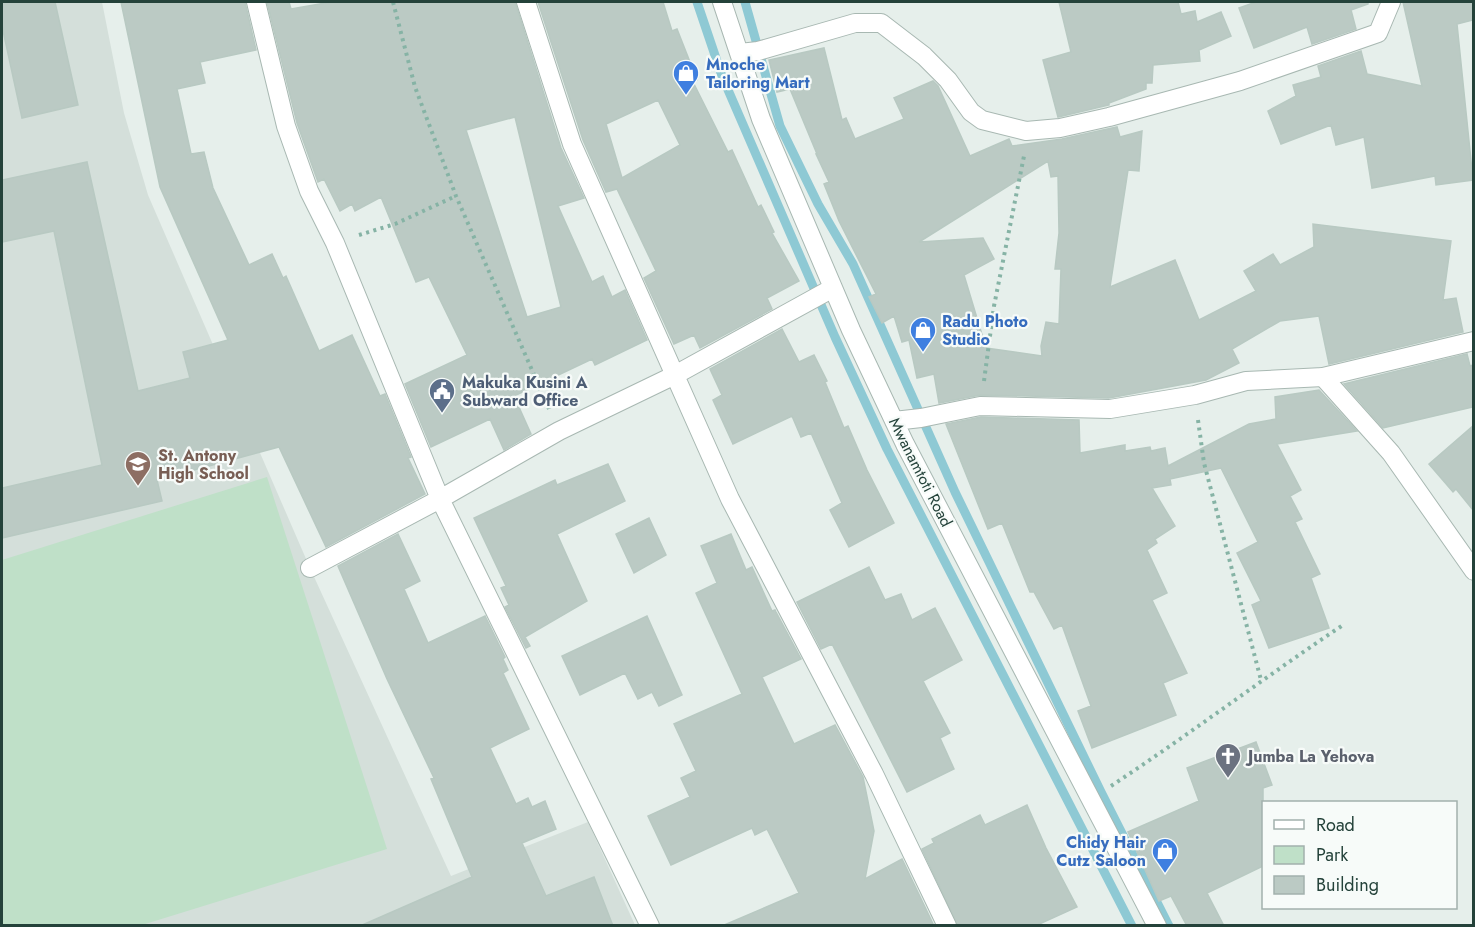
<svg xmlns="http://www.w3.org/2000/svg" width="1475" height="927" font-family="Jost,sans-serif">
	<rect width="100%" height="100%" fill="#e6efeb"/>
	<path fill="#d4dfda" d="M2,2H102L124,113L148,195L310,568L451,876L588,822L635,925L2,926Z"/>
	<path fill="#bfe0c8" d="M267,477L387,849L142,925H2V560Z"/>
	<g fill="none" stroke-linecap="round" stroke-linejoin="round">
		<path stroke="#8ec9d4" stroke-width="9" d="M697,2L722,76L835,337L887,449L1132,926
			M745,2L780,126L818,204L853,264L955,492L1101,792L1169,926"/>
	</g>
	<path fill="#bbcac4" stroke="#b8c9c2" stroke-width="1.5" fill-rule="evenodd" d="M2,2H55L78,105L22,118L2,26Z
		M121,2H245L256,50L200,62L205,83L177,89L191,154L204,152L213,188L249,265L272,254L283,278L286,276L319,351L352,335L380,396L385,394L411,457L408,458L425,494L326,547L279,447L157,480L162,501L2,538V488L102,465L54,231L2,242V180L87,162L138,391L190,378L183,352L228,340L160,187Z
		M267,2H289L291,9L331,2H515L561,148L584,198L558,206L592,282L603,276L612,297L625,290L647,340L595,365L592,359L514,396L531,434L504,450L490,419L431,447L405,384L467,355L429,277L416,282L381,197L355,211L352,204L340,211L324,179L318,182L297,123ZM515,117L561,307L527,317L466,130Z
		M538,2H663L672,31L677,29L697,80L693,82L728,152L732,150L758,207L761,205L774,232L772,233L799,281L767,298L772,309L700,348L694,335L674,344L644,278L656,271L617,189L606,192L583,140ZM658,100L680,145L622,178L606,124Z
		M1059,2H1178L1181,14L1195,11L1197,22L1221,12L1231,36L1199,50L1200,61L1153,65L1152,83H1146V89L1109,103V105L1058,117L1043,60L1071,52Z
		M1256,2H1368V4L1351,10L1356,29L1312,44L1307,27L1254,48L1239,8Z
		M1403,2H1473V20L1457,24L1473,180L1436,185L1435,176L1372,188L1364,137L1336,145L1331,125L1281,144L1268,111L1296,96L1293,85L1321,77L1318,66L1361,51L1367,74L1422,86Z
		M824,48L842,120L846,118L855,139L904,119L894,98L933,81L938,86L970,156L1009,139L1012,146L1062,139L1117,127L1120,137L1142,131L1139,171L1128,170L1110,287L1175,260L1199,320L1256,291L1244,271L1273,254L1280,265L1314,247L1313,224L1451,241L1443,300L1456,298L1463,332L1329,364L1319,316L1280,321L1232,349L1239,363L1206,380L1109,398L980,395L939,403L934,374L917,378L909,340L902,342L894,316L882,323L869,297L876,294L839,221L824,184L829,182L816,154H817L790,89L777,92L769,60ZM1048,161L1051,177L1058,176L1059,233L1055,269H1061L1059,324L1046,322L1041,346L1042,356L986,348L964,275L994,259L983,238L919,242Z
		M782,329L799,362L814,355L827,381L825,382L844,428L848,426L867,470L894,523L849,547L830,510L842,503L811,433L801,437L792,416L733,444L713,400L722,395L710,369Z
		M1467,354L1470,366L1473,365V407L1383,428L1344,384Z
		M1319,390L1357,431L1277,444L1301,490L1290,496L1302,519L1295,522L1320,574L1311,578L1329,628L1269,648L1252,605L1261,601L1237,553L1258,542L1221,468L1170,479L1171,485L1152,488L1175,526L1155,539L1157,543L1147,550L1167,593L1152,600L1187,673L1163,683L1176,715L1092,748L1078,711L1091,706L1062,625L1054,629L1034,592H1030L1002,523L988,529L946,424L981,417L1079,420L1080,453L1125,445V451L1150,447L1151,451L1165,448L1168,466L1249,424L1276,419L1275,397Z
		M1473,426V510L1456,489L1453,492L1429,464Z
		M608,464L625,501L557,534L587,601L525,637L530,646L526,648L505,607L509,605L501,588L506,586L474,518L555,480L557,485Z
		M649,518L666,555L634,573L616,534Z
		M398,534L420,581L404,589L428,643L485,616L505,657L503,659L508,670L503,673L529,729L490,748L516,804L528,798L532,807L545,801L556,829L522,843L546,896L594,877L613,926H360L472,877L431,779L434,778L387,679L338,566Z
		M731,534L746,570L752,567L772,611L775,610L776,612L801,659L762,677L794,744L835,725L863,777L874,831L865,879L902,859L934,926H722L799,893L767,829L755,835L752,828L671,865L648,816L690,797L681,778L696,771L674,724L742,694L696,593L717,583L701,546Z
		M869,567L885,600L901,594L912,620L935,608L962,660L923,681L950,733L940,738L954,769L907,792L832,644L821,649L797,602Z
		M647,616L682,695L659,706L652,692L638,699L625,673L580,695L562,656Z
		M1256,742L1272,785L1263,788V866L1207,893L1224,926H1187L1171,896L1159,901L1128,832L1199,801L1187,768Z
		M1027,805L1046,848L1077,907L1035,926H958L922,849L934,843L932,839L980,815L985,825Z"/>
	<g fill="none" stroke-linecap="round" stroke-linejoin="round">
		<g stroke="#a8b8b2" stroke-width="20">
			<path id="lane" d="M1323,377L1391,453L1474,571"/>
		</g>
		<g stroke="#a8b8b2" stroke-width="20">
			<path id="street" d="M256,2L286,126L309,191L335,243L440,499L650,926
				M526,2L572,144L730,499L874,774L947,926
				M722,2L761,119L851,330L905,444L1157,926
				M740,53L758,51L855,23H881L924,56L948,80L971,112L982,120L1026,131L1060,128L1109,117L1240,81L1378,33L1391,2
				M894,421L921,418L980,406L1110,409L1195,395L1246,381L1323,377L1474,341
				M310,568L440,499L559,431L675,375L833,288"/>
		</g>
		<path stroke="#86b3a5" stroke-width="4" stroke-dasharray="3 4.5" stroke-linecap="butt" d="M393,2L415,87L456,196L549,409
			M359,235L395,224L456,196
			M984,381L994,306L1024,156
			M1198,420L1204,463L1261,680
			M1111,786C1190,734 1265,677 1343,625"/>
		<use href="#lane" stroke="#fff" stroke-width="18"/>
		<use href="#street" stroke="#fff" stroke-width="18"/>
	</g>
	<defs>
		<g id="shop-pin" transform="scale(1.35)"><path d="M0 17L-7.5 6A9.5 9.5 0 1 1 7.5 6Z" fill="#3f7fe0" stroke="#f7fbf9"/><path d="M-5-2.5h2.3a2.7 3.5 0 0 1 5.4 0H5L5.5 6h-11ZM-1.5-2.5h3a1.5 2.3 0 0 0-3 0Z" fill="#fff"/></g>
		<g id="civic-pin" transform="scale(1.35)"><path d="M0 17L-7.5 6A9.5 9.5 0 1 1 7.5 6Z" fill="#5c6f8a" stroke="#f7fbf9"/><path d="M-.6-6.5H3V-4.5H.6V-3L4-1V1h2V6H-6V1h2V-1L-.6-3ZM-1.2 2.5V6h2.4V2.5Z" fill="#fff"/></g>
		<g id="school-pin" transform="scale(1.35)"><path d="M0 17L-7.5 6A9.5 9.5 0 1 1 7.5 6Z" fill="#8d6e63" stroke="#f7fbf9"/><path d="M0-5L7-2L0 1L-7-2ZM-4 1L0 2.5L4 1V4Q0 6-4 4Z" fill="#fff"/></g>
		<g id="church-pin" transform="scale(1.35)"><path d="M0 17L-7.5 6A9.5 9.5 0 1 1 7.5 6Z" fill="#6b7280" stroke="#f7fbf9"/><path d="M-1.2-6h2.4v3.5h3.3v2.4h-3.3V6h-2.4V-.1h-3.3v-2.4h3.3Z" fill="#fff"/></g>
	</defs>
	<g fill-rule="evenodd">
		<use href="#shop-pin" x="686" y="73"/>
		<use href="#shop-pin" x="923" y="330"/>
		<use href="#civic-pin" x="442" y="391"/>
		<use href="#school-pin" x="138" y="464"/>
		<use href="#church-pin" x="1228" y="756"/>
		<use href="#shop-pin" x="1165" y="851"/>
	</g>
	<g text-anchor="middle" stroke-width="4.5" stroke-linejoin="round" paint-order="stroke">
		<g font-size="16" font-weight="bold" fill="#366cbe" stroke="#f7fbf9" text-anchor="start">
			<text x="706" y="70">Mnoche<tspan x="706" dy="18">Tailoring Mart</tspan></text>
			<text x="942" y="327">Radu Photo<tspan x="942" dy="18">Studio</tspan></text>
			<text x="1146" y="848" text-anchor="end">Chidy Hair<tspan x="1146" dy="18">Cutz Saloon</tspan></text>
		</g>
		<g font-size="16" font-weight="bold" fill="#4e5e75" stroke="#f7fbf9" text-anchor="start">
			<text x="462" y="388">Makuka Kusini A<tspan x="462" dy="18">Subward Office</tspan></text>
		</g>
		<g font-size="16" font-weight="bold" fill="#785e54" stroke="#f7fbf9" text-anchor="start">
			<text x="158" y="461">St. Antony<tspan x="158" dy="18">High School</tspan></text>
		</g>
		<g font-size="16" fill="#24423a" stroke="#f7fbf9">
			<text transform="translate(921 472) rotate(63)" y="6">Mwanamtoti Road</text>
		</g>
		<g font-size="16" font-weight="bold" fill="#5b616d" stroke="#f7fbf9" text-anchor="start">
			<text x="1248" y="762">Jumba La Yehova</text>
		</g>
	</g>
	<rect width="1475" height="927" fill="none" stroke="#24423a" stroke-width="6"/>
	<rect x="1262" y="801" width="195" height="108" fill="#f7fbf9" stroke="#a3b1ad" stroke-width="1.5"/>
	<rect x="1274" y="820" width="30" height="9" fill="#ffffff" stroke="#a3b1ad" stroke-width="1.5"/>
	<text x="1316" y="831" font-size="18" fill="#24423a">Road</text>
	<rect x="1274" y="846" width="30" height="18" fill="#bfe0c8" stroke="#a3b1ad" stroke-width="1.5"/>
	<text x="1316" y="861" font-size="18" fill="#24423a">Park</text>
	<rect x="1274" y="876" width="30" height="18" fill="#bbcac4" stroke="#a3b1ad" stroke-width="1.5"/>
	<text x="1316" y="891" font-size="18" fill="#24423a">Building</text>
</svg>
